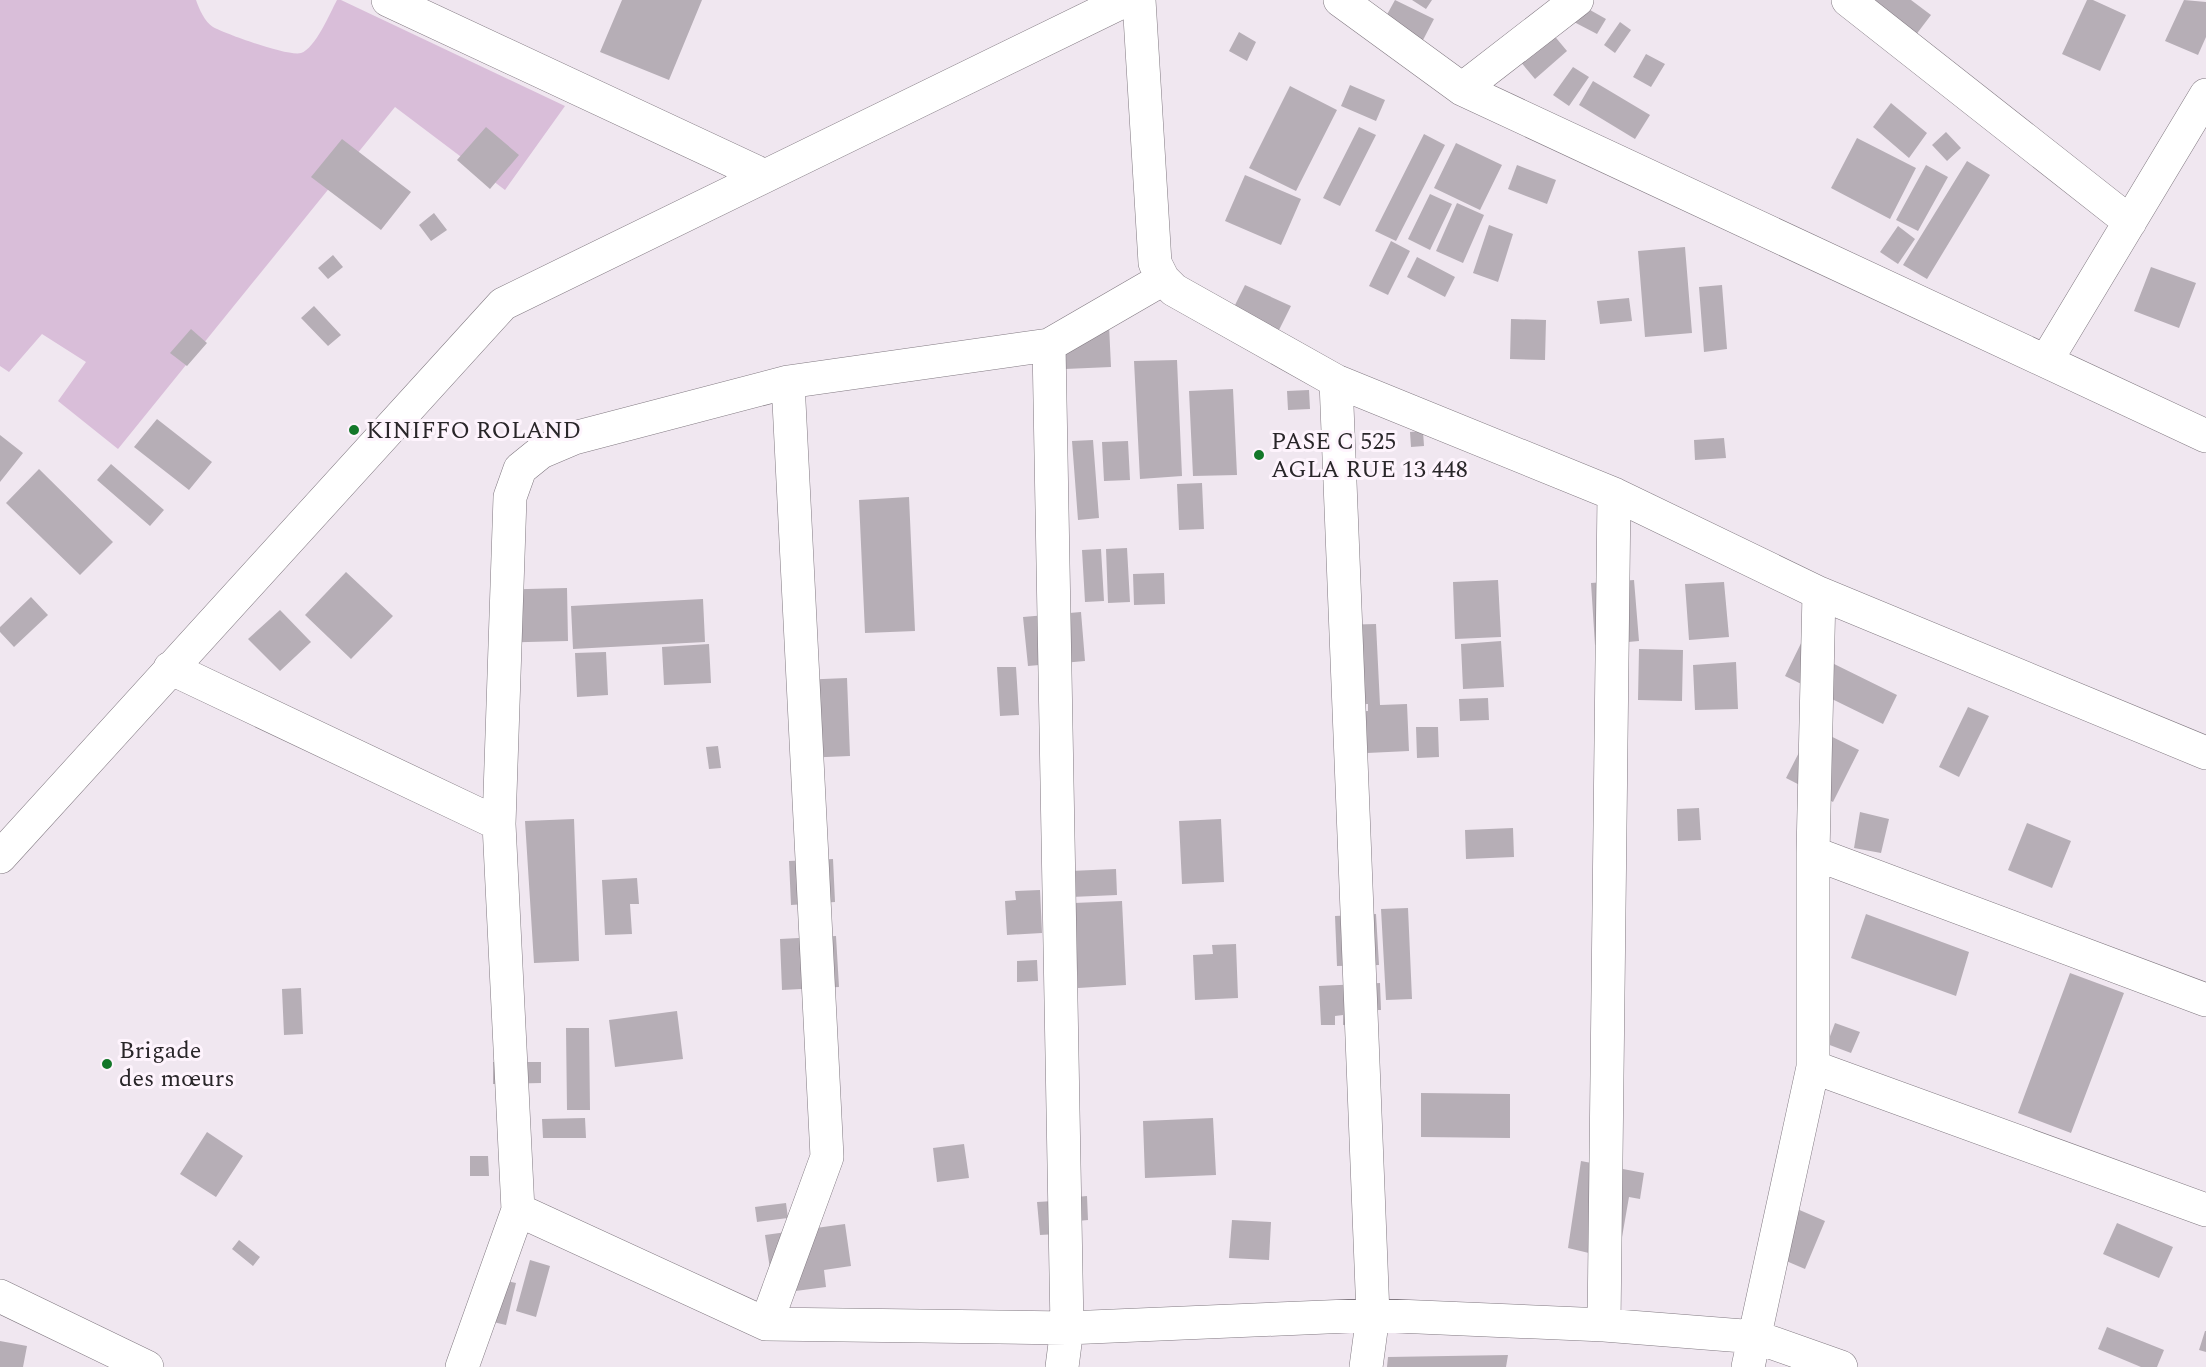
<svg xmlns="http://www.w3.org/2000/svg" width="2206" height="1367" font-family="Spectral,serif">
	<rect width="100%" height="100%" fill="#f0e7f0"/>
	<path fill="#d9bed9" d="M0,0H196C199,9 205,22 213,27C226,34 289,57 301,53C315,49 330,13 337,0H341L565,106L505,190L395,107L118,449L58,401L86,362L42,334L9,372L0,366Z"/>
	<path fill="#b6aeb6" d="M622,0H702L669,80L600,52Z
		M1395,0L1434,19L1423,40L1384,20Z
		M1412,0H1432L1426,9Z
		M1857,0H1911L1931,15L1912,40Z
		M2087,0H2093L2126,15L2100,71L2062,54Z
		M2184,0L2206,2V37L2198,55L2165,41Z
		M1583,6L1606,19L1597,34L1574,22Z
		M1620,22L1631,30L1615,53L1604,45Z
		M1239,32L1256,42L1247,61L1229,51Z
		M1552,33L1567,51L1535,79L1519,60Z
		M1646,54L1665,64L1651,87L1633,77Z
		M1573,67L1589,77L1569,106L1553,95Z
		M1593,81L1650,115L1635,139L1579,105Z
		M1350,85L1385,100L1376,121L1341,106Z
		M1290,86L1337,110L1296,191L1249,168Z
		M1891,103L1927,133L1909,158L1873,127Z
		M486,127L519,155L490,189L457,160Z
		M1359,127L1376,135L1340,206L1323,198Z
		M1946,132L1961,148L1947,161L1932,145Z
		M1424,134L1445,145L1396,241L1375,231Z
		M1857,138L1916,168L1890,219L1831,188Z
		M342,139L411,192L381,230L311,177Z
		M1456,143L1502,165L1480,210L1434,188Z
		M1967,161L1990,175L1927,279L1903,265Z
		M1517,165L1556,180L1547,204L1508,189Z
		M1926,165L1948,177L1918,231L1896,220Z
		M1245,175L1301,199L1281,245L1225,221Z
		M1430,194L1452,204L1430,250L1408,239Z
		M1457,203L1484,215L1463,263L1436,251Z
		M434,213L447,230L431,241L419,225Z
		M1489,225L1513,234L1498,282L1473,273Z
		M1898,226L1915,239L1898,264L1880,252Z
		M1391,241L1410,251L1388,295L1369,286Z
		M1685,247L1692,333L1645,337L1638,251Z
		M333,255L343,267L328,279L318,268Z
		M1417,257L1455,277L1445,297L1407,277Z
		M2151,267L2196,283L2179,328L2134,311Z
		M1245,285L1291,306L1277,334L1231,313Z
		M1722,285L1727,349L1704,352L1699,287Z
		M1629,298L1632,321L1600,324L1597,301Z
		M314,306L341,335L328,346L301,318Z
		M1511,319L1546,320L1545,360L1510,359Z
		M1109,325L1111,367L1065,369L1063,328Z
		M191,329L207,343L187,366L170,353Z
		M1177,360L1182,476L1140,479L1134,361Z
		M1233,389L1237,475L1193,476L1189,391Z
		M1309,390L1310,409L1288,410L1287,391Z
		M157,419L212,462L189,490L134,447Z
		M1423,431L1424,446L1411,447L1410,432Z
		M0,435L23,453L0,482Z
		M1724,438L1726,458L1695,460L1694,440Z
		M1093,440L1099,518L1078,520L1072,441Z
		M1128,441L1130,480L1104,481L1102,442Z
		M111,464L164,510L150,526L97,480Z
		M39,469L113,542L80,575L6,503Z
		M1202,483L1204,529L1179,530L1177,484Z
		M909,497L915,631L865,633L859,500Z
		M1127,548L1130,602L1108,603L1106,549Z
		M1101,549L1104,601L1085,602L1082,550Z
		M346,572L393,616L351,659L305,615Z
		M1164,573L1165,604L1134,605L1133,574Z
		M1498,580L1501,637L1455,639L1453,582Z
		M1634,580L1639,641L1595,645L1591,583Z
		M1724,582L1729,637L1689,640L1685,584Z
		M567,588L568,641L494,643L492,590Z
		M31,597L48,615L14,647L0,632V627Z
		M703,599L705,642L573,649L571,606Z
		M280,610L311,642L280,671L248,639Z
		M1081,612L1085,661L1028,666L1023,617Z
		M1376,624L1380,705L1407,704L1409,751L1346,754L1344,712L1368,711V704L1343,705L1339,625Z
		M1807,631L1826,660L1897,695L1883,724L1785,676Z
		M1501,641L1504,687L1463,689L1461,644Z
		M709,644L711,683L664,685L662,647Z
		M1639,649L1683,650L1682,701L1638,700Z
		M606,652L608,695L577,697L575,653Z
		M1736,662L1738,709L1695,710L1693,665Z
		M997,667H1016L1019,715L1000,716Z
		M847,678L850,756L802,758L799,680Z
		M1488,698L1489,720L1460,721L1459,699Z
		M1968,707L1989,716L1959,777L1939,767Z
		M1416,727H1438L1439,757L1417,758Z
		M1812,727L1859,750L1833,802L1786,778Z
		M718,746L721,768L709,769L706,747Z
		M1699,808L1701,840L1678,841L1677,809Z
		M1860,812L1889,819L1881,853L1854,848Z
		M574,819L579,961L534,963L525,821Z
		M1221,819L1224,882L1182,884L1179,821Z
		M2027,823L2071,841L2052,888L2008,870Z
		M1513,828L1514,857L1466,859L1465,830Z
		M833,859L835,902L791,905L789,861Z
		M1116,869L1117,895L1071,897L1070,871Z
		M637,878L639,904H630L632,934L605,935L602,880Z
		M1040,890L1042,933L1007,935L1005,901L1016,900L1015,891Z
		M1122,901L1126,985L1078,988L1074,903Z
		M1408,908L1412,999L1386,1000L1381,909Z
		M1376,914L1379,965L1337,966L1335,916Z
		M1866,914L1969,952L1956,996L1851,958Z
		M836,936L839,987L782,990L780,939Z
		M1236,944L1238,998L1195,1000L1193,955L1213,954L1212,945Z
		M1037,960L1038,981L1017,982V961Z
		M2070,973L2124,993L2071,1133L2018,1113Z
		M1380,983L1381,1010H1374L1357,1024L1343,1025V1015L1335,1016V1025H1321L1319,986Z
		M301,988L303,1034L284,1035L282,989Z
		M677,1011L683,1059L615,1067L609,1020Z
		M1835,1023L1860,1032L1851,1053L1827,1044Z
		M566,1028H589L590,1110H567Z
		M493,1062H541V1083L493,1084Z
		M1421,1093L1510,1094V1138L1421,1137Z
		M585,1118L586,1138H543L542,1119Z
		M1213,1118L1216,1175L1145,1178L1143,1121Z
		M207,1132L243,1156L216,1197L180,1174Z
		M964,1144L969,1178L937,1182L933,1148Z
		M470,1156H488L489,1176H470Z
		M1581,1161L1644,1173L1640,1199L1629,1197L1618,1260L1568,1248Z
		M1087,1196L1088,1220L1067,1222L1065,1198Z
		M1054,1201L1057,1234L1040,1235L1037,1202Z
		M1781,1202L1825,1221L1805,1269L1760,1250Z
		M786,1203L788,1218L757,1222L755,1207Z
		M1232,1220L1271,1222L1269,1260L1229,1258Z
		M2117,1223L2173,1247L2159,1278L2103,1254Z
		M845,1224L851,1266L824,1270L826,1287L788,1292L771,1276L765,1235Z
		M239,1240L260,1257L253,1266L232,1249Z
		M530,1260L550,1266L536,1317L516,1311Z
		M486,1276L516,1283L506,1325L476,1318Z
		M2107,1327L2164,1350L2157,1367H2141L2098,1349Z
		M2205,1331H2206V1352L2199,1350Z
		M0,1341L27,1346L23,1367H0Z
		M1508,1355L1506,1367H1387L1388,1357Z"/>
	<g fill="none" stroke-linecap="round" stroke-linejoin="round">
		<g stroke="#817981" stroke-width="34">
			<path id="minor" d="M388,0L765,176
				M1139,0L1155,263L1163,279L1174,290L1336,381L1614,494L1819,593L2206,753
				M1340,0L1462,89L2206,436
				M1848,0L2130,222
				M1462,89L1577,0
				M1049,345L1067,1328L1062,1367
				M2046,361L2206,95
				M1336,381L1373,1315L1366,1367
				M170,668L499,824
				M1813,853L2206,1000
				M0,857L503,304L1126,0
				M1813,1067L2206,1210
				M518,1210L766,1324L1067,1328L1373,1315L1604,1325L1756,1337L1841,1367
				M0,1296L147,1367
				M766,1324L827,1157L788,382
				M1604,1325L1614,494
				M462,1367L518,1210L499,824L510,497L520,469L541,452L574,438L788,382L1049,345L1163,279
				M1748,1367L1813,1067V853L1819,593"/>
		</g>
		<use href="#minor" stroke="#fff" stroke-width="33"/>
	</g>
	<g fill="#137729" stroke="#fef4fd" stroke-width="2">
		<circle cx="354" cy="430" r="6"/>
		<circle cx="1259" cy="455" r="6"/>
		<circle cx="107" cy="1064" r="6"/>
	</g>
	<g text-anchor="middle" stroke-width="6" stroke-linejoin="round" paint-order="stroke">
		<g font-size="24" fill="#292629" stroke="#fef4fd" text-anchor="start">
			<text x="366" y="438">KINIFFO ROLAND</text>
			<text x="1271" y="449">PASE C 525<tspan x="1271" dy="28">AGLA RUE 13 448</tspan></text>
			<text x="119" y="1058">Brigade<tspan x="119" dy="28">des mœurs</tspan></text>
		</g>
	</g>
</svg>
